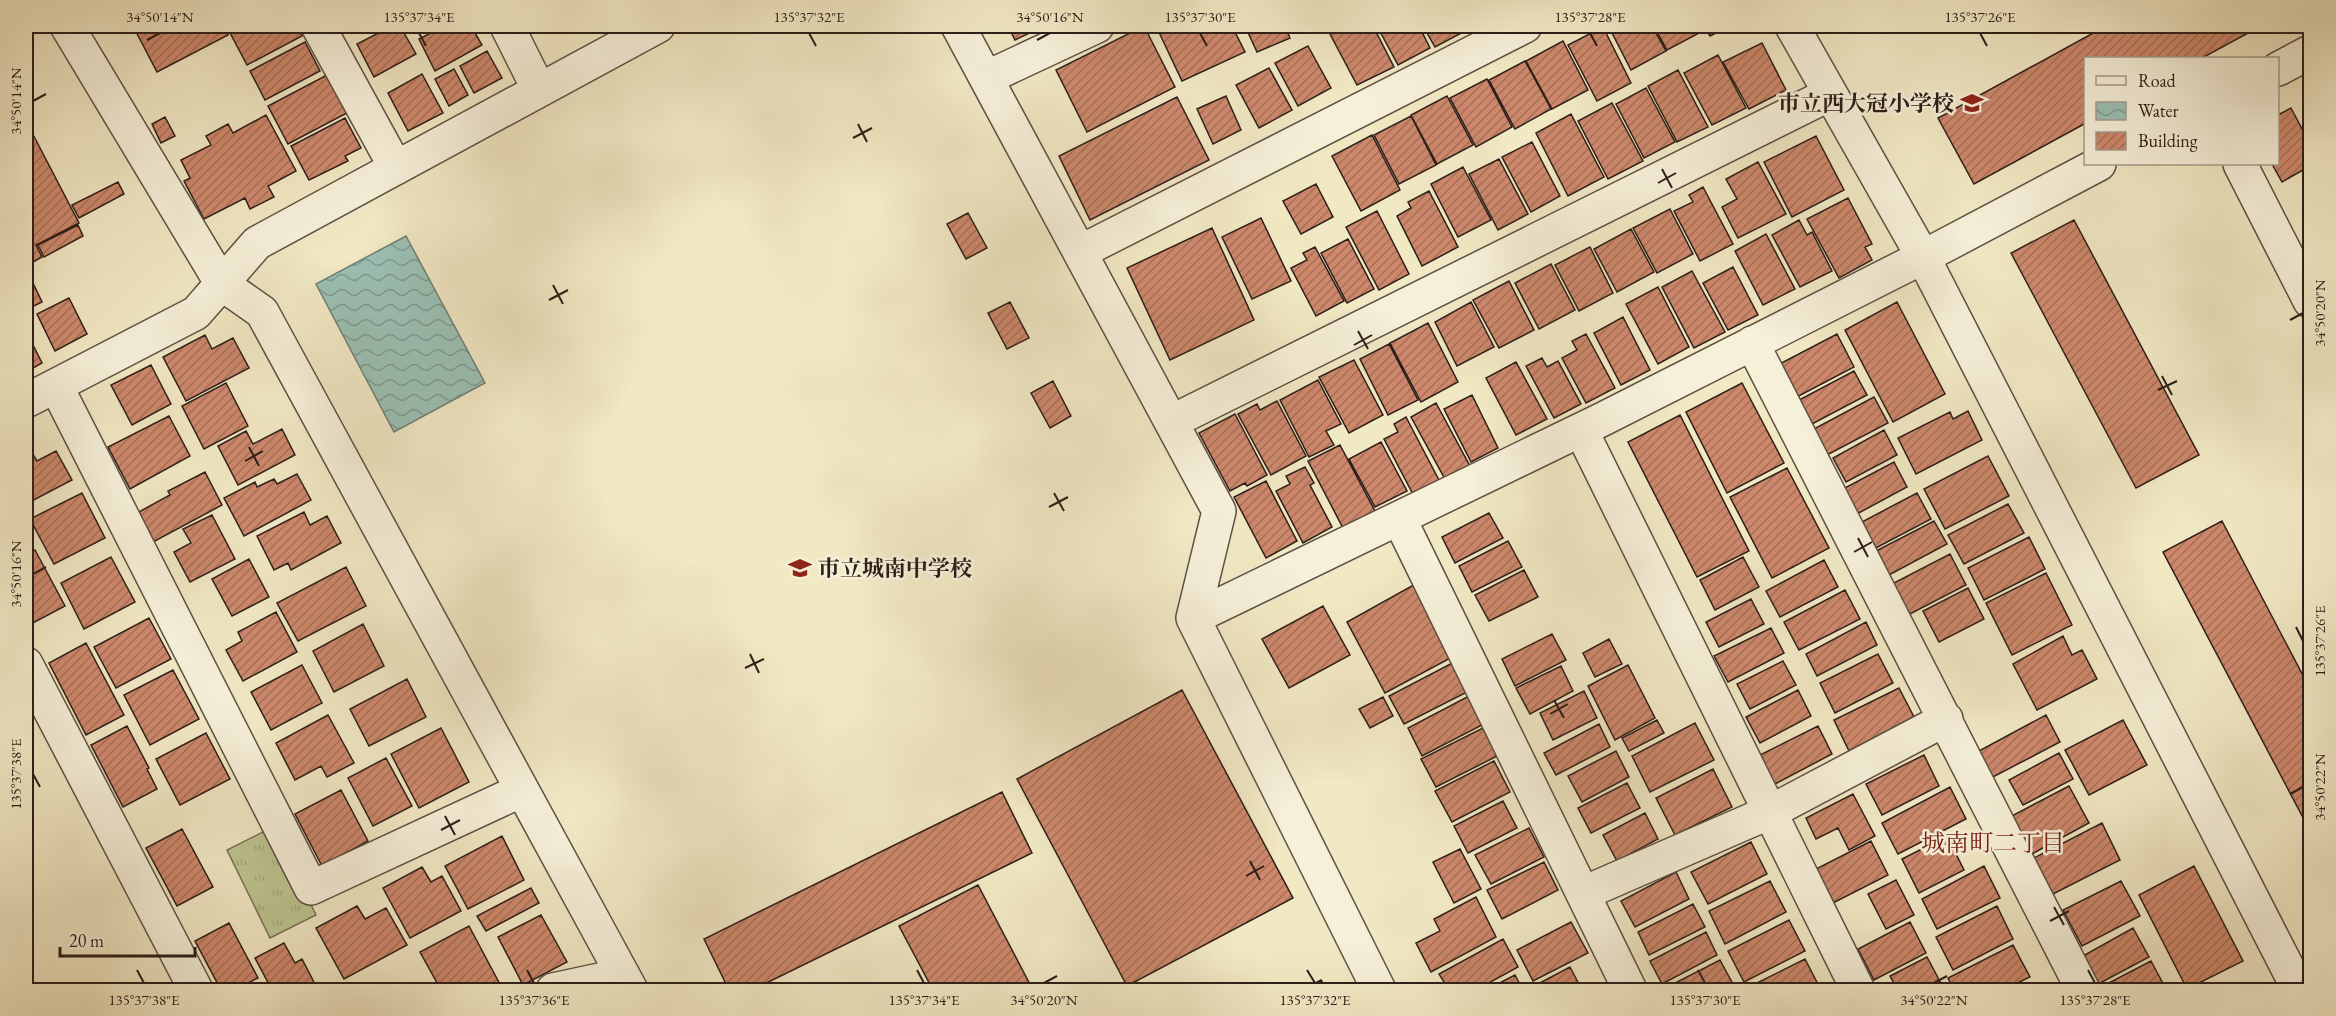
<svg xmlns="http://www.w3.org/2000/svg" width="2336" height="1016" font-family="'EB Garamond','Noto Serif JP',serif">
	<defs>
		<pattern id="grass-tufts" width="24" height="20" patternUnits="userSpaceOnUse" patternTransform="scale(1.5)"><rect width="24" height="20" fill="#bec591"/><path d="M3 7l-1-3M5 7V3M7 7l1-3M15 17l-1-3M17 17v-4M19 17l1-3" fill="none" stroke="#a3a97c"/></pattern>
		<pattern id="water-waves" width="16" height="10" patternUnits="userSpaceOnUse" patternTransform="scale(1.5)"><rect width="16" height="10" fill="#9bc0b4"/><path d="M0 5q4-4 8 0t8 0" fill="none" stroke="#7f9b91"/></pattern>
		<pattern id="building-hatch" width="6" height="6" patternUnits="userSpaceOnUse" patternTransform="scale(1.5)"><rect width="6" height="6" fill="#cd886c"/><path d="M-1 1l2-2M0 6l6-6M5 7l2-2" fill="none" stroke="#a76f58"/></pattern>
	</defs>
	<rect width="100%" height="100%" fill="#f1e8c4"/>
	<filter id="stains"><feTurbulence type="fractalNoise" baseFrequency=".00333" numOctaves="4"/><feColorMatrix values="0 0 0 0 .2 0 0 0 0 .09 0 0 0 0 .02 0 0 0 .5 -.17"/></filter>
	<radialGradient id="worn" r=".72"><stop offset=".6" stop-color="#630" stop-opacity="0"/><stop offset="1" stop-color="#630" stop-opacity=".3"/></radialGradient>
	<path fill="url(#grass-tufts)" stroke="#757254" stroke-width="1.5" d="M273,827L316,915L270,938L227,850Z"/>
	<path fill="url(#water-waves)" stroke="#6f7f76" stroke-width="1.5" d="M406,236L485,383L394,432L316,284Z"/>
	<path fill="url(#building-hatch)" stroke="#2c1e18" stroke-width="1.5" d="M133,26H222L228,35L157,72Z
		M235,26H297L302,36L247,65L228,29Z
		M392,26H400L416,54L374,77L357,44Z
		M444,26H471L482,45L435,71L419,39Z
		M1008,26H1044L1015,40Z
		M1144,26L1175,87L1087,132L1056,70Z
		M1156,26H1232L1245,52L1182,81Z
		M1245,26H1285L1290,38L1257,52Z
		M1347,26H1373L1394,67L1357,85L1330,34Z
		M1377,26H1419L1430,48L1398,65Z
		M1423,26H1465L1467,30L1435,47Z
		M1611,26H1652L1666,51L1631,70L1609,27Z
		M1654,26H1700L1703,31L1667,50Z
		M1704,26H1730L1710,36Z
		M2106,26H2261L2202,58H2086V123L1974,184L1938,118Z
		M1603,27L1631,83L1597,101L1568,45Z
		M1563,41L1588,90L1552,109L1526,61Z
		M305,42L320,71L265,100L250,71Z
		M1762,43L1786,90L1749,109L1723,62Z
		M1308,46L1331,88L1298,106L1275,63Z
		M487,51L502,78L474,93L460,66Z
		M1718,55L1746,108L1712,125L1684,73Z
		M1525,61L1551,109L1515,129L1489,80Z
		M1269,68L1292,110L1259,128L1236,85Z
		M454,69L468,95L449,106L435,79Z
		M1678,70L1708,127L1677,142L1648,86Z
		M422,74L443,113L408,131L388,93Z
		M327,75L347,113L288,144L268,106Z
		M1487,79L1512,127L1476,147L1450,98Z
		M1646,88L1675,142L1644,158L1616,104Z
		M1226,96L1241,130L1213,144L1197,109Z
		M1447,96L1473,145L1437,164L1411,115Z
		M1177,97L1209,160L1090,220L1059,156Z
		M1612,103L1643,161L1608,179L1578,121Z
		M2291,108L2310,144V166L2282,182L2272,164H2278V115Z
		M1571,114L1604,177L1568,196L1536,133Z
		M266,115L296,171L268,186L274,197L250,209L245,198L204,219L184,181L190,178L181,160L211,145L206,136L228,124L233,133Z
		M1411,116L1436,165L1399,184L1374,135Z
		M165,117L175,136L161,143L152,124Z
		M345,118L361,148L345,156L348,161L309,180L291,146Z
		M26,121L79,223L36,245L42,257L26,266Z
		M1372,135L1400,190L1361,211L1332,156Z
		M1816,136L1844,190L1792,217L1764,162Z
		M1532,142L1560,196L1531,212L1502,157Z
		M1499,159L1528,214L1498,230L1469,174Z
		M1758,162L1786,214L1738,238L1722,207L1737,199L1726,179Z
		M1463,167L1491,220L1458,237L1431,184Z
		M118,182L124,194L79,218L72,205Z
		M1316,184L1333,217L1301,234L1283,201Z
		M1703,187L1733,244L1700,261L1674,211L1693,202L1689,195Z
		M1429,191L1458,247L1422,266L1397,216L1411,208L1408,202Z
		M1848,198L1872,244L1865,247L1872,260L1839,278L1807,219Z
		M1670,209L1693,254L1657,273L1633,228Z
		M1377,211L1409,274L1379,290L1346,227Z
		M968,213L987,248L966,259L947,224Z
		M1261,218L1291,281L1252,299L1222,237Z
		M1799,220L1807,235L1812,232L1832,271L1800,287L1772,235Z
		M2074,220L2199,455L2136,488L2011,253Z
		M78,225L83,236L44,257L38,245Z
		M1212,228L1254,320L1170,360L1127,268Z
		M1631,229L1654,272L1617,292L1594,249Z
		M1766,234L1795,289L1763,305L1735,251Z
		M1348,239L1374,289L1347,303L1321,253Z
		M1315,247L1344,301L1316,316L1291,268L1307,260L1303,253Z
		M1590,247L1613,293L1579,311L1555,265Z
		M1551,264L1575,310L1539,329L1515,283Z
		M1733,267L1758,315L1728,330L1703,283Z
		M1692,271L1725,332L1694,348L1662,287Z
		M32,281L42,302L30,308L26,300V284Z
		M1509,281L1534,330L1499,348L1473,300Z
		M1658,287L1689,347L1658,364L1626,304Z
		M69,298L87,334L55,351L37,314Z
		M1010,302L1029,338L1007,349L988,313Z
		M1471,302L1494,347L1457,366L1435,322Z
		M1897,302L1945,394L1893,422L1845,330Z
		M1623,317L1650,370L1621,385L1594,333Z
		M1428,323L1458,382L1421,402L1390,343Z
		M26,331L42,363L26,372Z
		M1586,334L1615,388L1586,403L1562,358L1577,350L1572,341Z
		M1837,334L1854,367L1793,399L1776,366Z
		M205,335L212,349L233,338L249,368L186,401L163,357Z
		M1389,344L1418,400L1388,415L1360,359Z
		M1542,358L1547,367L1558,361L1581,404L1554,418L1526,366Z
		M1354,360L1383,415L1349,433L1319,377Z
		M1516,362L1547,419L1516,435L1486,378Z
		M151,365L171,404L132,425L111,385Z
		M1854,371L1867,395L1812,424L1799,400Z
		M1318,380L1341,424L1326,431L1334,445L1309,457L1280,400Z
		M1053,381L1071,416L1050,428L1031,393Z
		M226,383L248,426L204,449L182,406Z
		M1742,383L1784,463L1727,493L1686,412Z
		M1472,395L1498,448L1471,462L1444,409Z
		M1874,397L1888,423L1825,456L1812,430Z
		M1277,401L1306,456L1271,475L1238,414L1257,404L1260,410Z
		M1436,403L1471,468L1446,481L1411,417Z
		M1968,411L1982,440L1916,474L1898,438L1950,412L1953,419Z
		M1235,414L1267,475L1247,486L1245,483L1230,491L1199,433Z
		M1680,415L1749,551L1697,577L1628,442Z
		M169,416L190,456L130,489L108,447Z
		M1406,417L1441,484L1415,498L1384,439L1398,432L1394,424Z
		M282,429L295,455L238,485L218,446L246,431L253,444Z
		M1884,430L1897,455L1846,482L1833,458Z
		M1381,442L1407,491L1375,507L1349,459Z
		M26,443L37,461L56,451L72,480L26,504Z
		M1340,445L1375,511L1343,528L1308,461Z
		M1988,456L2009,496L1945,529L1924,489Z
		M1894,462L1907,487L1855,515L1841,490Z
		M1305,467L1314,483L1310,485L1332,527L1303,543L1276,491L1290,484L1286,476Z
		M1787,468L1829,548L1772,578L1730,497Z
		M205,472L222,505L153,542L137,513L170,495L168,491Z
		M297,474L311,500L244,536L224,498L255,482L257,487L274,479L277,484Z
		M1266,481L1297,541L1266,558L1234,497Z
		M82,493L105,538L54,564L30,519Z
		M1917,493L1931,519L1874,549L1860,523Z
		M2008,504L2024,533L1964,564L1948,535Z
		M304,512L310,525L327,516L341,543L291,570L288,563L274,570L257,536Z
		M1489,513L1503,538L1455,563L1442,537Z
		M212,515L235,559L190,582L174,552L191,543L183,529Z
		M1934,521L1947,544L1889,575L1876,551Z
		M2222,521L2310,689V831L2163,552Z
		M2029,537L2045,569L1984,600L1968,568Z
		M1508,541L1522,567L1472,592L1459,566Z
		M35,550L65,606L31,624L26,614V555Z
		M1950,554L1966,585L1906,616L1890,585Z
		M111,557L135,602L84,629L61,583Z
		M1743,557L1759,587L1715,610L1700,580Z
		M249,559L269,597L232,616L212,579Z
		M1824,560L1838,587L1780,617L1766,591Z
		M346,567L366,606L298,641L277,603Z
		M1524,570L1538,597L1489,621L1475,595Z
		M2046,573L2072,625L2012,655L1986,603Z
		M1419,582L1458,654L1385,693L1347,622Z
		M1968,588L1984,619L1939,642L1923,611Z
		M1845,590L1860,619L1799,650L1784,622Z
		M1751,599L1764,624L1719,647L1706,622Z
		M1323,606L1350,655L1289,688L1262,639Z
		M276,612L297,652L243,681L226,650L242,641L238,632Z
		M149,618L171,659L116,688L94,647Z
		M1866,622L1877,645L1817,676L1806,654Z
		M363,624L384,666L334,692L313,651Z
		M1771,628L1784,653L1728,682L1714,656Z
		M1552,634L1566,660L1515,686L1502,659Z
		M2063,636L2072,655L2082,650L2097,679L2037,710L2013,664Z
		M1609,639L1622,664L1595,677L1583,653Z
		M86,643L124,715L86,735L49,663Z
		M1878,654L1893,683L1835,713L1820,683Z
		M1460,659L1475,688L1404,724L1389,696Z
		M1783,661L1796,685L1750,709L1737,684Z
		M302,665L322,703L271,730L251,692Z
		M1628,665L1655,718L1615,740L1588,686Z
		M1561,666L1573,691L1530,714L1516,688Z
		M173,670L199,719L150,745L124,695Z
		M407,679L426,717L369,746L350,709Z
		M1899,688L1914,717L1849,751L1834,720Z
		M1182,690L1293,898L1127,986L1017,779Z
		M1798,690L1811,716L1760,743L1746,717Z
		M1584,691L1597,718L1553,740L1540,713Z
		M1469,696L1484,724L1422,756L1408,728Z
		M1383,697L1393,716L1370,728L1359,709Z
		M328,715L354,763L327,777L321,766L295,780L276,743Z
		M2046,715L2060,742L1991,778L1977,752Z
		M1657,720L1664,733L1629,751L1622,738Z
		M2123,720L2147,765L2089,795L2065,750Z
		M1495,722L1509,750L1436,787L1421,759Z
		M1695,723L1714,760L1650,792L1632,756Z
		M1599,724L1610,747L1556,775L1544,753Z
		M127,726L149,768L147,769L157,789L123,807L91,745Z
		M1818,726L1832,754L1775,784L1760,755Z
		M441,728L469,782L419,808L391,754Z
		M206,733L230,779L180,805L156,759Z
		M1616,751L1629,777L1582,802L1568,776Z
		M2059,753L2073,779L2023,805L2009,780Z
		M1924,755L1939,786L1882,815L1866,784Z
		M386,758L412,806L373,826L348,778Z
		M1494,761L1510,792L1452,822L1435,791Z
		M1713,769L1732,807L1675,835L1656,798Z
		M1627,783L1640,808L1591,833L1578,808Z
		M2069,786L2089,823L2028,856L2008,818Z
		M1950,787L1966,819L1898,854L1882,823Z
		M341,790L368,841L322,866L295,814Z
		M1002,792L1032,853L752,990H729L704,939Z
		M1853,794L1875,836L1849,850L1838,828L1816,839L1806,818Z
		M1503,801L1517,828L1468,853L1454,826Z
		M1645,813L1658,839L1617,861L1603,835Z
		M2102,823L2120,860L2049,896L2030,860Z
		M1529,828L1544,857L1491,884L1475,855Z
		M182,829L213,887L177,906L146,848Z
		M502,836L524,880L468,909L445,866Z
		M1947,836L1964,870L1919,893L1902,859Z
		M1871,841L1888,875L1833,903L1816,869Z
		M1751,842L1767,874L1708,904L1691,872Z
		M1460,849L1481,889L1454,903L1433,862Z
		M1544,862L1558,890L1502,919L1487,890Z
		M1984,866L2000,898L1937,929L1922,899Z
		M2194,866L2243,961L2187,989L2139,895Z
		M422,867L431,882L442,876L461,911L410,938L383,888Z
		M1676,872L1689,899L1635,927L1621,901Z
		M1896,880L1914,915L1886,929L1868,894Z
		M1770,881L1786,912L1725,944L1709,911Z
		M2121,881L2140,916L2082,946L2063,910Z
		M978,885L1033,990H933L899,926Z
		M531,888L539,903L486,931L477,916Z
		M1476,897L1496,937L1431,972L1416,943L1440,931L1434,919Z
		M1693,904L1705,927L1649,955L1638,932Z
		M357,906L365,919L386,908L407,945L344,979L316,928Z
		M1997,906L2013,939L1953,970L1936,937Z
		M541,915L567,962L523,985L498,937Z
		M1789,920L1805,951L1744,982L1728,951Z
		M1571,922L1588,953L1533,981L1517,950Z
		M1910,922L1926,953L1874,980L1858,949Z
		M229,923L258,978L234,990H221L195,941Z
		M469,926L503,990H441L420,952Z
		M2133,928L2149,957L2089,989L2074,961Z
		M1706,932L1717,955L1662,984L1650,961Z
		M1503,939L1518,967L1476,990H1449L1439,974Z
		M284,943L295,963L302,959L318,990H272L255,958Z
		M2013,945L2030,977L2003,990H1954L1948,978Z
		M1927,957L1944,989L1898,990L1890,976Z
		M1805,959L1821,990H1743Z
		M1720,960L1734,986L1725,990H1673L1671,985Z
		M2151,961L2166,989L2100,990L2099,988Z
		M1570,967L1582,990H1534L1532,987Z
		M1515,975L1523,990H1486Z
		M1321,980L1327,990H1302Z"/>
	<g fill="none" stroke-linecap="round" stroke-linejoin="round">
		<g stroke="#5d5043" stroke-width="36">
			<path id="minor" d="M67,26L222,284L262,312L631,990
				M318,26L396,168
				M507,26L539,90
				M958,26L1219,511L1193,618L1379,990
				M1792,26L1923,257L2299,990
				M2278,69L2310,52
				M986,78L1097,26
				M2240,164L2310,301
				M1080,252L1525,26
				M1752,343L2083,990
				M56,386L311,888L522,790
				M26,401L196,313L257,243L658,26
				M1171,422L1830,94
				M1581,430L1858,990
				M1399,518L1630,990
				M1193,618L1601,420L1923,257L2099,164
				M26,664L196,990
				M1584,893L1770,812L1946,719
				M553,990L623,975"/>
		</g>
		<use href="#minor" stroke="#f6f0d9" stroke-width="33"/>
	</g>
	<path fill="none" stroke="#2c1e18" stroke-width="2" d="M419,33L426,46M809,33L816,46M1200,33L1207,46M1590,33L1597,46M1980,33L1987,46M147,40L160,33M1037,40L1050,33M33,101L46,94M858,124L867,142M853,138L872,128M1662,169L1672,188M1658,183L1676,173M553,285L563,304M549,300L568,290M2290,320L2303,313M1358,331L1368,349M1354,345L1372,335M2162,376L2172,395M2158,390L2177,381M249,447L259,466M245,461L263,451M1054,493L1064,511M1049,507L1068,497M1858,538L1868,557M1854,552L1872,542M33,574L46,567M2296,627L2303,641M750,654L759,673M745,668L764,659M1554,700L1564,718M1550,714L1568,704M33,774L40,787M2290,794L2303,787M445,816L455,835M441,830L460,820M1250,861L1260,880M1246,876L1264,866M2054,907L2064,925M2050,921L2069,911M137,970L144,983M527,970L534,983M917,970L924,983M1307,970L1315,983M1698,970L1705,983M2088,970L2095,983M1044,983L1057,976M1934,983L1947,976"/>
	<defs>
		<g id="school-bare" transform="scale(1.8)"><path d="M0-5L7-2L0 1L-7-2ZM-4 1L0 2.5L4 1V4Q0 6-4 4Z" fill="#8f2418" stroke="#f6f0d9" stroke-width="2.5" paint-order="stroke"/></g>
	</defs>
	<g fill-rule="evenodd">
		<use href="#school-bare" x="1972" y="103"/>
		<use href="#school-bare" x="800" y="568"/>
	</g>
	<g text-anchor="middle" stroke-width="5" stroke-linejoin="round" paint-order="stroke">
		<g font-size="22" font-weight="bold" fill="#2c1e18" stroke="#f6f0d9" text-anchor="end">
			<text x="1954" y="111">市立西大冠小学校</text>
			<text x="818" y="576" text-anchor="start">市立城南中学校</text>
		</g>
		<g font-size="24" fill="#7a1f14" stroke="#f6f0d9">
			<text x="1993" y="851">城南町二丁目</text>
		</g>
	</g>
	<rect width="2336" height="1016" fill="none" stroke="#f1e8c4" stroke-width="66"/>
	<rect x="2084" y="57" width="195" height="108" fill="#f6f0d9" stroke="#a59c8c" stroke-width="1.5"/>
	<rect x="2096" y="76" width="30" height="9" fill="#f6f0d9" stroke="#a59c8c" stroke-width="1.5"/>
	<text x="2138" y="87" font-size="18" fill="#2c1e18">Road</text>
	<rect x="2096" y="102" width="30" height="18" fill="url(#water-waves)" stroke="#a59c8c" stroke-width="1.5"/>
	<text x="2138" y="117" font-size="18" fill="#2c1e18">Water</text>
	<rect x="2096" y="132" width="30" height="18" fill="url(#building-hatch)" stroke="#a59c8c" stroke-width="1.5"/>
	<text x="2138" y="147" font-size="18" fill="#2c1e18">Building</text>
	<path d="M60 947v9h135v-9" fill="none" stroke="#2c1e18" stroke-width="3"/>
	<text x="69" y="947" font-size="18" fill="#2c1e18" stroke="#f6f0d9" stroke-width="4.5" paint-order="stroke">20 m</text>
	<rect x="33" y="33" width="2270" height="950" fill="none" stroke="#2c1e18" stroke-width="2"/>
	<g font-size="15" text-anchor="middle" fill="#2c1e18">
		<text x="160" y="22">34°50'14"N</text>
		<text x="419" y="22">135°37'34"E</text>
		<text x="809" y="22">135°37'32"E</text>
		<text x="1050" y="22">34°50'16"N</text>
		<text x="1200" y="22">135°37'30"E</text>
		<text x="1590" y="22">135°37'28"E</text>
		<text x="1980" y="22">135°37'26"E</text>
		<text transform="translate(16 101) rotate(-90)" y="5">34°50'14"N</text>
		<text transform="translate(2320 313) rotate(-90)" y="5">34°50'20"N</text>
		<text transform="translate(16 574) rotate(-90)" y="5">34°50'16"N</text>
		<text transform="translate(2320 641) rotate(-90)" y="5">135°37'26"E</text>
		<text transform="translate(16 774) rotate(-90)" y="5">135°37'38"E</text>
		<text transform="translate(2320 787) rotate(-90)" y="5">34°50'22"N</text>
		<text x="144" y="1005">135°37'38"E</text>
		<text x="534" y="1005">135°37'36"E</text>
		<text x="924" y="1005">135°37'34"E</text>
		<text x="1044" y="1005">34°50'20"N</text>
		<text x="1315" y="1005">135°37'32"E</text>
		<text x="1705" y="1005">135°37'30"E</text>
		<text x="1934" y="1005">34°50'22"N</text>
		<text x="2095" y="1005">135°37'28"E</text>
	</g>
	<rect width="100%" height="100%" filter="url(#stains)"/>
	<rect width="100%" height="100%" fill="url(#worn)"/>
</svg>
